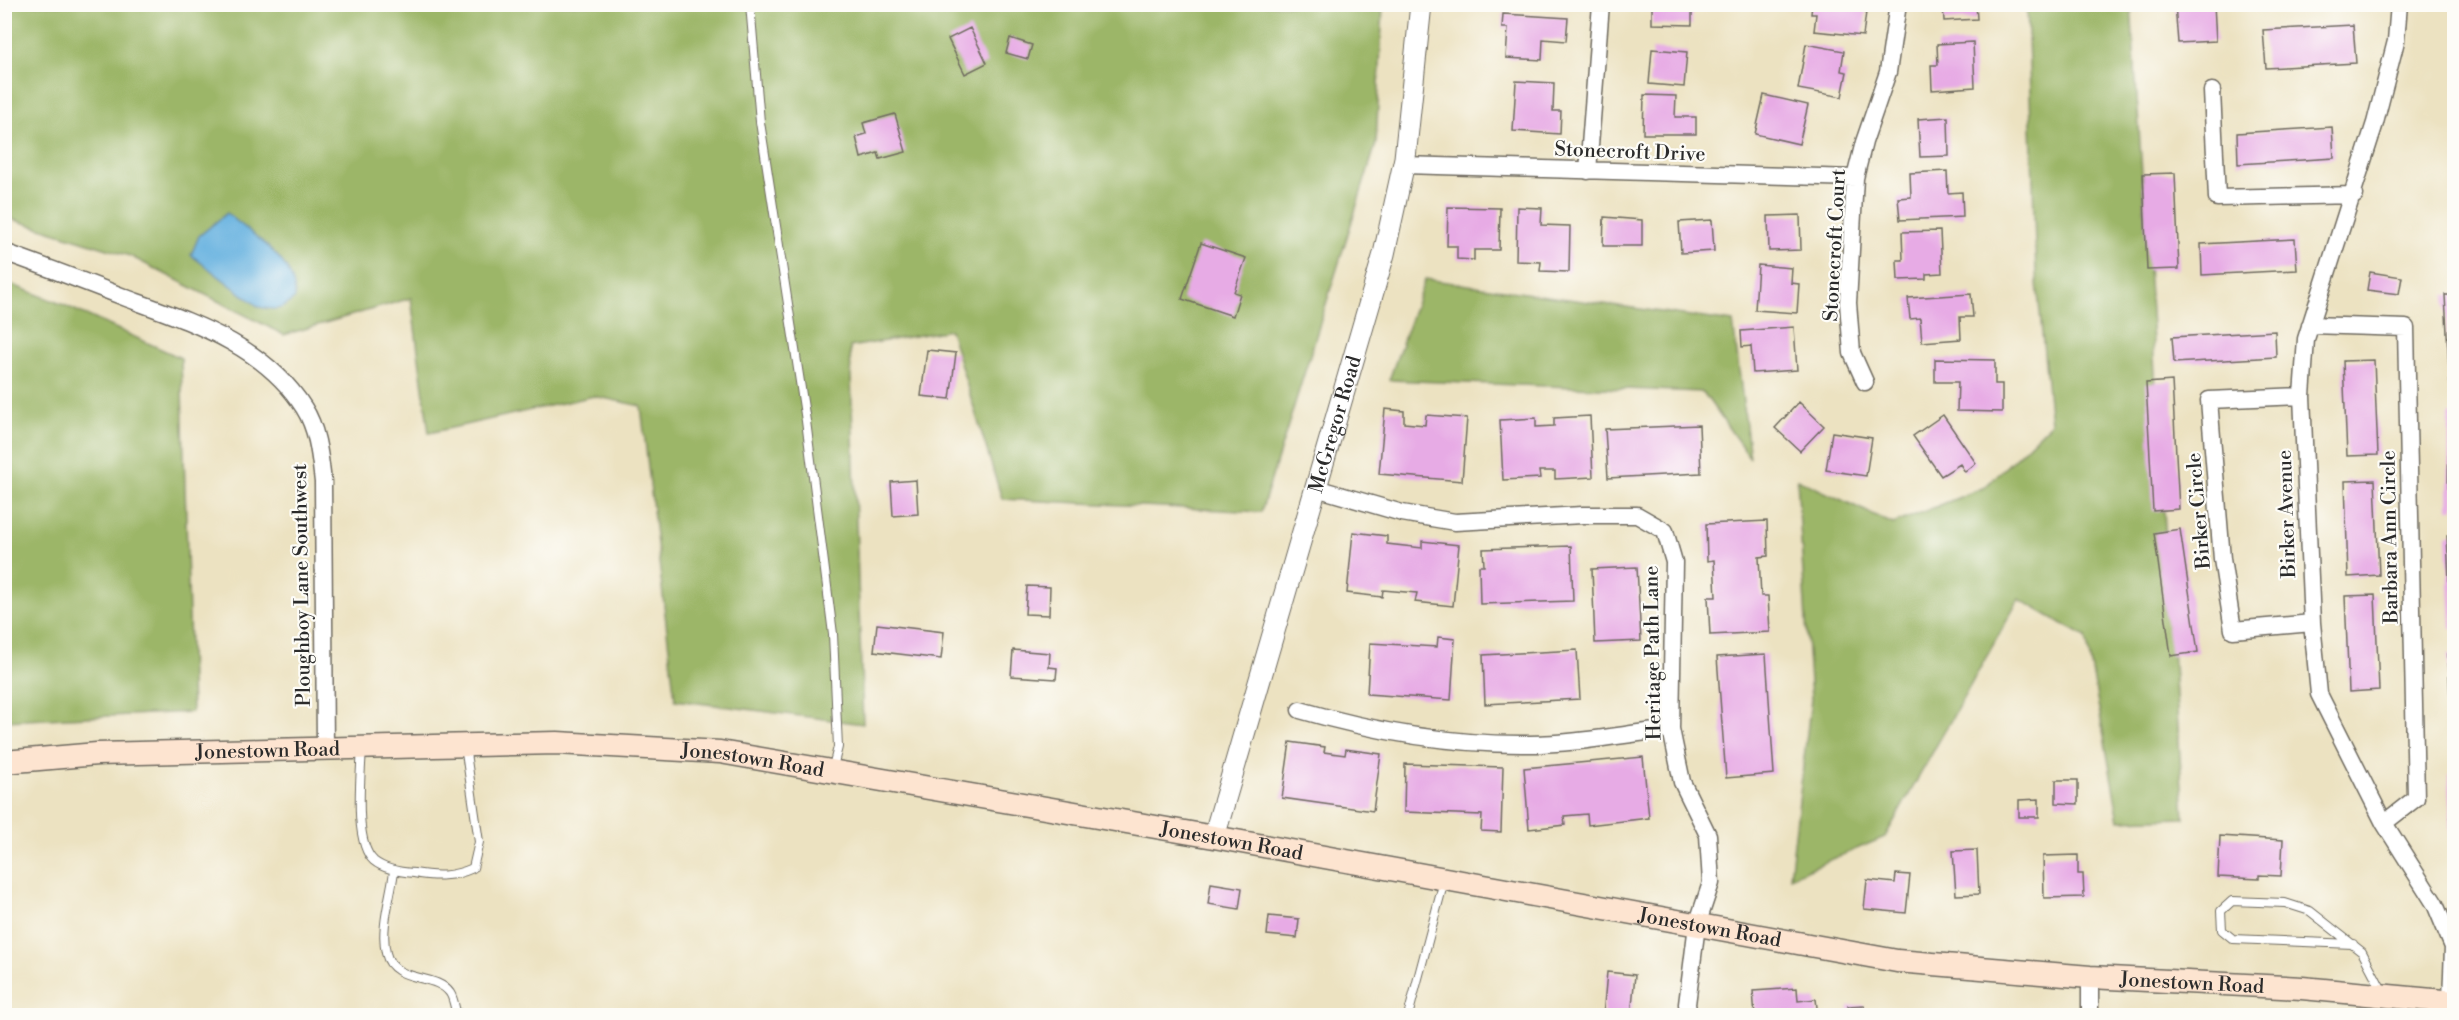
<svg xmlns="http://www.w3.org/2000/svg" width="2459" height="1020" font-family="'Libre Bodoni',serif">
	<rect width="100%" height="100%" fill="#fdfcf7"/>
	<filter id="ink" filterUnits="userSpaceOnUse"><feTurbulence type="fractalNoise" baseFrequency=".0167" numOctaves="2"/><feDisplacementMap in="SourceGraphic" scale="12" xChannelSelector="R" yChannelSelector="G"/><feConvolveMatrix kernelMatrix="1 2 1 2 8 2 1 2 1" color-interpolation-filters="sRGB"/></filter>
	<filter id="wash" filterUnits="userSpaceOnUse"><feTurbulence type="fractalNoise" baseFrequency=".008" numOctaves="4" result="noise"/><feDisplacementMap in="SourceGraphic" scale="24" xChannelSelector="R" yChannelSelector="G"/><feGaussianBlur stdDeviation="1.35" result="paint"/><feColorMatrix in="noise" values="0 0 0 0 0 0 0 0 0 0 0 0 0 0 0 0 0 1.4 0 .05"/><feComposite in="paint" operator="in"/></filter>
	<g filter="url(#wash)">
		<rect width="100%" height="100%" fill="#ece2c1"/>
		<path fill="#9cb667" stroke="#647049" stroke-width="1.5" d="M5,5H1383L1376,144L1261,512L1002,499L950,330L850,347L863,724L675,700L641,406L594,396L429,433L411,298L284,335L130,256L5,217Z
			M2027,5H2131L2184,818L2119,820L2086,637L2019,599L1885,837L1790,877L1811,699L1797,479L1893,524L1985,487L2051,423L2036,273Z
			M1425,279L1733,322L1750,458L1703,392L1389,380Z
			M5,282L64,305L181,358L192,712L5,721Z"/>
		<path fill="#68b2e0" stroke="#4a6e86" stroke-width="1.5" d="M227,213C254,237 296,259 295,298C283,310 275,311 259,307L191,255L199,236Z"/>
		<g id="blocks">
			<path fill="#e7abe5" d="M1812,4H1867L1863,36L1814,31L1816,14H1811Z
				M1943,4H1976L1977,19L1944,21Z
				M2175,4H2214L2216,41L2178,43Z
				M1652,5H1692V25L1652,24Z
				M1503,14L1568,18L1566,41L1543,39L1542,60L1506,58L1508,28H1502Z
				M2353,25L2356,63L2266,68L2263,30Z
				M970,28L987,63L965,74L948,39Z
				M1010,38L1032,45L1028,59L1006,53Z
				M1973,42L1975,87L1932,90L1931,65H1938L1937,44Z
				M1806,44L1844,51L1841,71L1847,72L1842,97L1798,89Z
				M1652,49L1687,52L1684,87L1649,84Z
				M1516,81L1554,83L1553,111H1561L1560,134L1513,131Z
				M1644,95L1676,96L1675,117H1696V134H1643Z
				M1764,95L1808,105L1799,144L1755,134Z
				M895,114L906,152L880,159L878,153L861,158L856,137L866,134L863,123Z
				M1948,117L1949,156L1920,157L1918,119Z
				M2332,127L2334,158L2238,164L2237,133Z
				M1947,171L1948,193L1962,192L1963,217L1900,220L1898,198L1911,197L1910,173Z
				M2175,173L2179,269L2147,270L2143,174Z
				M1448,207L1500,208L1499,250H1474V260L1457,259V246H1447Z
				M1517,207L1542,208L1541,225L1570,226L1569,272L1540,271L1541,262L1516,261Z
				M1800,215L1801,250L1769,251L1768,216Z
				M1604,217L1642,220V246H1603Z
				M1712,220L1714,251L1681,253L1679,222Z
				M1940,231L1942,273L1926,274V279L1898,280L1897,260H1903L1902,232Z
				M2295,239L2297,270L2202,275L2201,244Z
				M1201,243L1246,258L1234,292L1240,294L1233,316L1182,299Z
				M1758,265L1792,268L1791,283L1799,284L1797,313L1755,310Z
				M2370,272L2402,277L2399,294L2367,290Z
				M1971,294L1973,317H1960L1961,339L1922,342L1920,318L1910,319L1908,298Z
				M2445,295H2454V390H2450Z
				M1794,327L1797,370L1753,373L1751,346L1742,347L1741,331Z
				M2275,331L2276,357L2174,363L2172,337Z
				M927,350L956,353L950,399L921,396Z
				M1935,359L1995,360V384H2002V412L1957,411L1958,382H1935Z
				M2374,360L2378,455L2347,456L2343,361Z
				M2172,381L2179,509L2153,511L2146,383Z
				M1799,402L1824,426L1800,451L1775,428Z
				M1385,409L1404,411V423L1425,425L1426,415L1467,418L1462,481L1379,474Z
				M2449,414H2454V509H2448Z
				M1943,415L1976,463L1965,472L1960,464L1941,476L1913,436Z
				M1590,416L1593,477L1555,479V471H1539L1540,478L1503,480L1500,420L1536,418V427L1554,426V418Z
				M1699,425L1701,473L1608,478L1605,429Z
				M1832,432L1872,438L1866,476L1826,470Z
				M916,480L918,514L893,516L891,482Z
				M2375,480L2379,575L2348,577L2345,481Z
				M1767,521L1768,556L1759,557L1761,596H1768L1770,632L1710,635L1708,597H1716L1714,560L1707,561L1706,524Z
				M2180,529L2198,652L2171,656L2154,533Z
				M1353,532L1387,536V544L1422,548V541L1459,545L1453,606L1415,602L1417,593L1383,590L1382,597L1347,593Z
				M2454,534V629H2451L2447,535Z
				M1571,546L1573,601L1480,604L1479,566H1484L1483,549Z
				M1637,567L1641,641L1595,643L1592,569Z
				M1027,586L1050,587L1049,615L1025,614Z
				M2375,595L2379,690L2349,692L2345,596Z
				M877,624L944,632L941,659L874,651Z
				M1438,637L1455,639L1451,700L1367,694L1370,643L1437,647Z
				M1013,650L1050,653L1049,667L1057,668L1056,679L1011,676Z
				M1577,650L1580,699L1485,704L1483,655Z
				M1766,654L1774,774L1726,778L1717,657Z
				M2448,654H2454V749H2452Z
				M1290,742L1325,747L1324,752L1345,755L1346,749L1381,754L1373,811L1282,798Z
				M1643,757L1649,818L1588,825L1587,814L1564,816L1565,825L1529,829L1524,768Z
				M1405,764L1503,767L1501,832L1481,831L1482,815L1404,812Z
				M2449,774H2454V870H2452Z
				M2056,780H2078V804L2056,803Z
				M2039,799V817H2019V800Z
				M2220,836L2283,840L2281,876L2259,875V879L2218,877Z
				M1977,850L1979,894L1956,895L1953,851Z
				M2078,855V874H2083L2084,897L2044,898L2043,856Z
				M1896,874L1910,875L1906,913L1864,909L1867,880L1895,883Z
				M1211,883L1242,888L1239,909L1208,904Z
				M1269,916L1299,919L1297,938L1267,935Z
				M1607,972L1635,975L1631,1016H1603Z
				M1797,988L1798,1001L1816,999L1818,1016H1755L1753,991Z
				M1864,1005L1865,1016H1849L1848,1006Z"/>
		</g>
	</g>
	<g filter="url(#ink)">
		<use href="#blocks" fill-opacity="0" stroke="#6f6b60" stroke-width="1.5"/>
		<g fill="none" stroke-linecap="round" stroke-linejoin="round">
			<g stroke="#6f6b60" stroke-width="10">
				<path id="service" d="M750,4L760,122L806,421L833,634L838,747L832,771
					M362,747C361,774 353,843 374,861C385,870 401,872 414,873C436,877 453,877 473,868L479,842L465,746
					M394,871C391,896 380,928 386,953C393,984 435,972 450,993C454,999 455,1009 457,1016
					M2353,944L2233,939L2222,930L2221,911L2232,901L2285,903L2310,911L2362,952L2383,992
					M1408,1016L1444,881"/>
			</g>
			<g stroke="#6f6b60" stroke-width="19">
				<path id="minor" d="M2399,4L2396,41L2375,123L2306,339L2302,396L2312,623L2319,694L2384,823L2435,904L2453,947L2451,1001
					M2212,91L2217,198L2355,195
					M1403,165L1855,178
					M1588,171L1601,4
					M4,252C46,267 88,283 129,299C194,323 265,346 304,408C318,430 320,457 323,482L325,748
					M2310,325L2406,328L2416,798L2384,823
					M1865,382L1852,353L1848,303L1855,178L1864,142L1888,72L1898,4
					M2302,396L2209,400L2222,559L2233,630L2312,623
					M1316,488L1402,513L1455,522L1583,515H1637L1665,531L1674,562L1671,729L1682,782L1708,835L1711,883L1697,925L1687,1004L1689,1016
					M1300,710C1375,732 1451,745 1530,744C1576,744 1624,734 1671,729
					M2090,1016V977"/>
			</g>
			<g stroke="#6f6b60" stroke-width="23">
				<g id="tertiary">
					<path id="s1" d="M1214,837L1384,254L1405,158L1421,4"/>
				</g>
			</g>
			<g stroke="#6f6b60" stroke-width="25">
				<g id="secondary">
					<path id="s2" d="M4,762L97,754L557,743L720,752L1214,837L1897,961L2090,977L2302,988L2454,1002"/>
				</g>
			</g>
			<use href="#service" stroke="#fff" stroke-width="8"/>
			<use href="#minor" stroke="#fff" stroke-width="16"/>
			<use href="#tertiary" stroke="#fff" stroke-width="21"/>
			<use href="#secondary" stroke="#fde4d0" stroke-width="22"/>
		</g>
	</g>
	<g text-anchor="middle" stroke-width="4.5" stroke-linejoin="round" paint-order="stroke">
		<g font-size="20" fill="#2b2b2b" stroke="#fdfcf7">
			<text transform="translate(1630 151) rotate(2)" y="7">Stonecroft Drive</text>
			<text transform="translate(1834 245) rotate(-87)" y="7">Stonecroft Court</text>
			<text dy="7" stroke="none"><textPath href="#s1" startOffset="430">McGregor Road</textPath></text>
			<text transform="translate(2198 511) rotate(-95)" y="7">Birker Circle</text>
			<text transform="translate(2286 514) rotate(-92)" y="7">Birker Avenue</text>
			<text transform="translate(2389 537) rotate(-91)" y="7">Barbara Ann Circle</text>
			<text transform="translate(301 585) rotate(-91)" y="7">Ploughboy Lane Southwest</text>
			<text transform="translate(1652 653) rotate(-91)" y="7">Heritage Path Lane</text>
			<text dy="7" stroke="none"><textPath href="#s2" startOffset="264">Jonestown Road</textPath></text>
			<text dy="7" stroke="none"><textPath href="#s2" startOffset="750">Jonestown Road</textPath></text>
			<text dy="7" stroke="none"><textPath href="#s2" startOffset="1236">Jonestown Road</textPath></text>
			<text dy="7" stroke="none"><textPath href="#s2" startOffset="1722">Jonestown Road</textPath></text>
			<text dy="7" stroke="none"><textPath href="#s2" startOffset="2208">Jonestown Road</textPath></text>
		</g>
	</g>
	<rect width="2459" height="1020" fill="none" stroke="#fdfcf7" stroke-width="24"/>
</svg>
